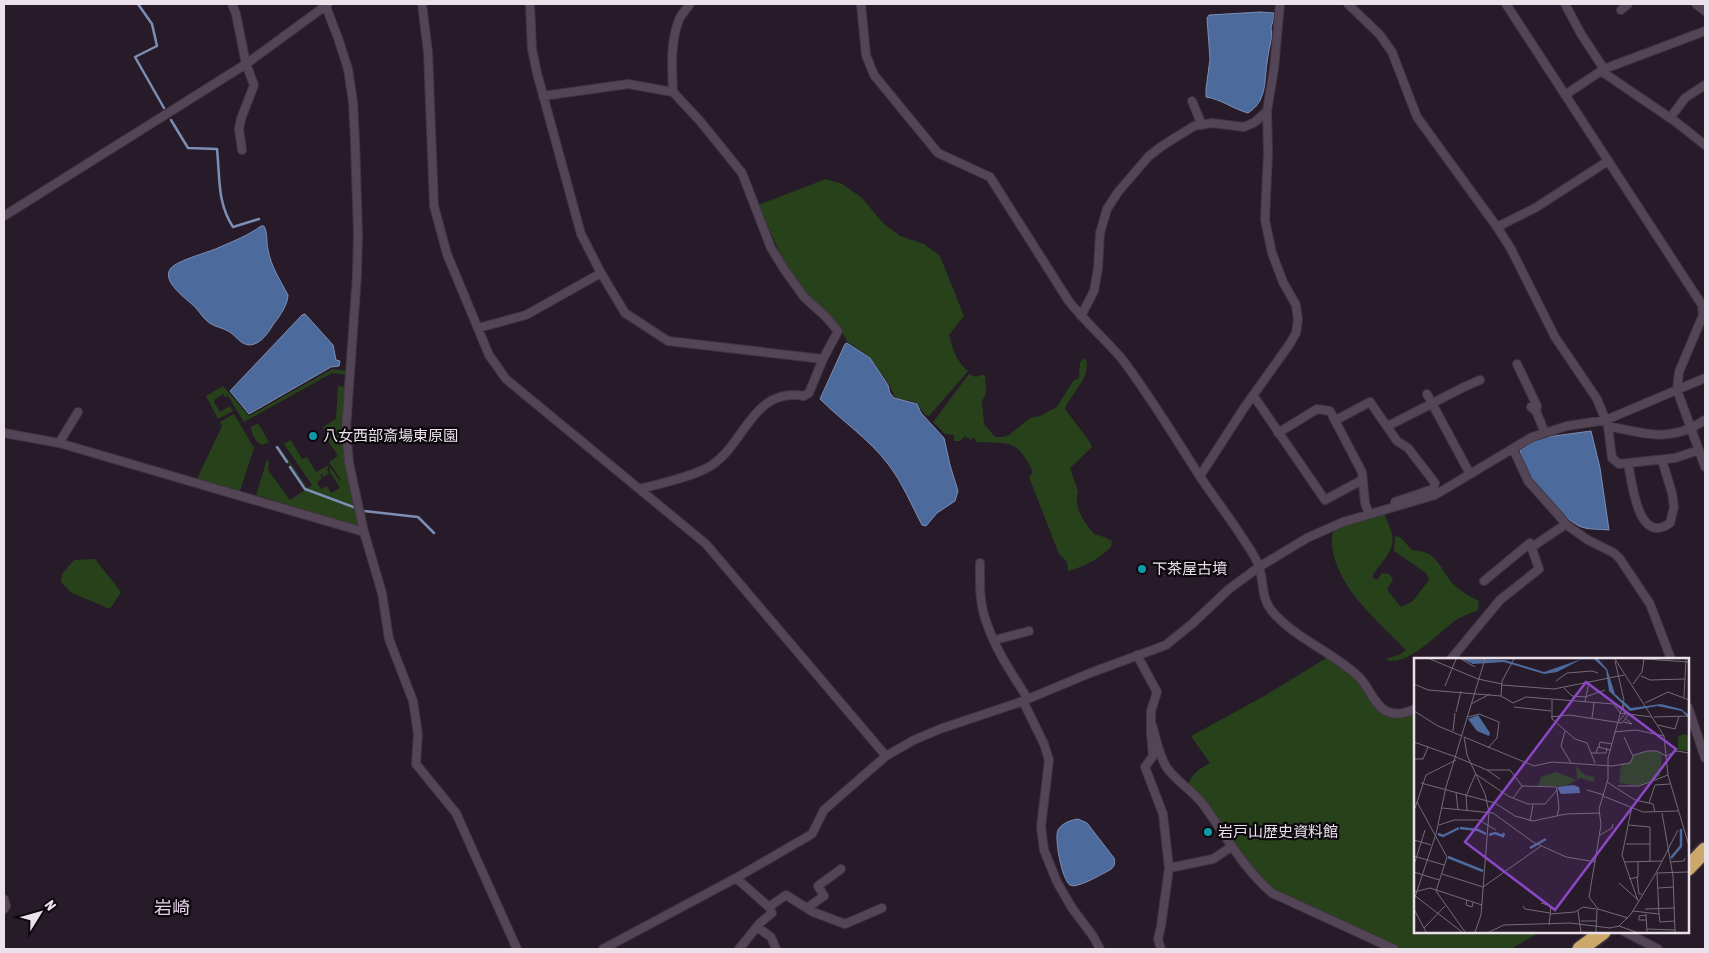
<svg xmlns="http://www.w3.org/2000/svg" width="1709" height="953" font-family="'Asap Condensed','Noto Sans JP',sans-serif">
	<rect width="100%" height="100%" fill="#271b29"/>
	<path fill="#27421b" d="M826,179L842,184L862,198L883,223L900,236L924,244L940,256L964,316L949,335C953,350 956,361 968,371L929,416L924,414L917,403L911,401L898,399L895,397L889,384L870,357L847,341L841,330L806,296L786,266L758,205Z
		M1085,358C1093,376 1071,393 1065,409L1089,441L1092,447L1070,468L1078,491C1073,506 1084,522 1094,534L1104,537L1112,541L1111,547C1099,559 1084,567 1068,571L1067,562L1059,554L1029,477L1033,472C1017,438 1009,444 976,442L974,437L971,440L965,436L960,441H954V435L945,434L933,422L969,374L976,377L981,375H985L986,392L982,402L984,424L995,437H1003L1009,435L1030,418L1040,416L1057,407L1073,381L1079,378L1080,362Z
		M332,369L347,371V375L332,373L244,422L228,396L225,397L223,394L215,399L214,402L220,412L230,406L233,411L218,419L206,396L223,386L249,416Z
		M338,386L346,387L356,507L308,489L277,448L279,447L308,488L312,485L284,444L291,440L302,459L307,457L316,472L329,465L327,470L329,473L324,477L322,474H320L322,478L317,483L321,489L327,486L331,493L340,488L330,472V467L340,481L341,480L329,462L338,456L327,439L329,438L323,427L336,419Z
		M234,414L254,448L240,491L197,479L222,426L220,422Z
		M258,423L269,442L262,445C256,442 251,434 251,427Z
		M267,460L269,461L268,470L290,500L305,490L356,509L359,524L357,526L256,495Z
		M1384,512C1386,520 1389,524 1391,531C1398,550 1380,562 1372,577L1377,580L1382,573L1389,574L1393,579L1387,590L1401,607L1413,601L1429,580L1426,573L1394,551L1395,536L1400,537L1412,550C1440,551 1439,570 1455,586C1462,592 1470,597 1479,601L1478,610C1472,613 1465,615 1459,618C1442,628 1407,670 1385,659L1399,655L1406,650C1377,620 1337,588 1332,546C1332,540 1331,536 1334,531C1341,522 1373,516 1384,512Z
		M95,559L121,592L110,609L72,593L61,582L62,574L74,560Z
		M1328,657C1336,663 1347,668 1353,675C1376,700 1373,726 1415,713V932H1540L1511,949H1399L1272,889L1256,875L1188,786C1191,774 1199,769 1210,763L1191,736L1266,695Z"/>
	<path fill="#4d6a9d" stroke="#7c8eb4" d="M1260,12L1274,13C1274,19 1272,23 1271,28C1271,31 1272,33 1272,36C1270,45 1268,54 1267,63C1265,75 1266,87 1261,98C1259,104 1254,109 1248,113C1233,109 1221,99 1206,97V89L1210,59L1207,18L1209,15Z
		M261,226H264C268,234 266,241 268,250C271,266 280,280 288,295C288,305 279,317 273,325C268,333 261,344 250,345C240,345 236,335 228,331C223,328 216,327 211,324C204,320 200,312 195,307C187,299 160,281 171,268C178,260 210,252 220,247C234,241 249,235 261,226Z
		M305,314L333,345L336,360L340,361L339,366L331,367L249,414L230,391L302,315Z
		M847,343L870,358L888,385L890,393L894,398L917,404L921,413L944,438L950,465L958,491L955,501L937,513L926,526L922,525C911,504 902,482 888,464C869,439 842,421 820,399L845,344Z
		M1591,431L1600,468L1609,530C1600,529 1587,530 1579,526C1560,516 1520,471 1520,450L1539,438Z
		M1078,819L1087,823L1114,858C1117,868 1110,870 1102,874C1097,877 1075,889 1070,885C1062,880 1054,838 1058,830C1062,823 1071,820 1078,819Z"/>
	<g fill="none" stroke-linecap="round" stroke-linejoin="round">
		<path stroke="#7c8eb4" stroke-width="2.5" d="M138,4L152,24L157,46L135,57L164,108
			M171,120L188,148L217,149C220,177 217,203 233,227L259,219
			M277,447L287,462
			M290,467L305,489L364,511L418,517L434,533"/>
		<g stroke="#403542" stroke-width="10">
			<path id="street" d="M232,4L236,14L246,64L254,85L241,119L239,129L242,150
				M325,4L338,38L348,69L353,102L355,142L358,233L357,275L346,429L349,463L364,532L382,593L389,639L413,701L418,734L416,764L456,813L517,949
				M422,4L428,52L434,206L447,254L489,355L506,379L706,544L886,756
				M530,4L532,49L537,73L581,234L601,273L625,313L668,341L823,359
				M861,4L866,55L874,75L938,153L990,177L1068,300C1085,322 1105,339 1122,359C1150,396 1174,436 1199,475C1212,495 1227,514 1240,534C1246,544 1256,556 1259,567C1264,581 1261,597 1271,610C1294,638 1331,651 1358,676C1369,686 1373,704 1386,711C1395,716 1406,713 1415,709
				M1348,4L1380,35L1392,52L1417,117L1497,227L1511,249L1555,337L1597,399L1608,426L1612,458L1619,464L1675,458L1699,450
				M1506,4L1702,305L1703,315L1679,372L1677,390L1705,467
				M1565,4L1581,34L1604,69
				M1696,4L1705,11
				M1621,10L1628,4
				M1601,71L1676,122L1705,145
				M673,92C672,69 670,42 679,20C681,14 687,9 690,4
				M1565,95L1604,69L1705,31
				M543,96L628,84L673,92L700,121L742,173L771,248L784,269L804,297L825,316L838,331L823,359L809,393L804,396C753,387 746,442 712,465C696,476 659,484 640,489
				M1192,101L1202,125
				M1670,118L1685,98L1705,85
				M4,216L246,64L328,4
				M1497,227L1535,208L1608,161
				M1081,316L1094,291L1098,268L1100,233L1107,209L1118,192L1149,156L1162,146L1194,126L1212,123L1244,127L1255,122L1267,111
				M478,328L526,315L601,273
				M1517,364L1537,406L1536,411
				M1427,394L1470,474
				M1253,395L1325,500L1362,480
				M1531,407L1536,411L1545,433
				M1336,420L1370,402L1397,441L1408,448L1435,483L1433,489L1395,502
				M1388,426L1464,387L1480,380
				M1608,426C1645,434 1671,443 1705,420
				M4,433L59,443L364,532
				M1278,433L1317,409L1330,411L1362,472L1365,503L1369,514
				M59,443L78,412
				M1513,449L1528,481L1568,526L1588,540L1614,553L1620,559L1650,604L1671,659
				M1628,463C1632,483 1638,546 1670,523L1674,507L1672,493L1662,460
				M1200,476L1244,408L1289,345L1296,333L1298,320L1296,305L1283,282L1272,253L1265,220L1268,152L1267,111L1274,69L1280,4
				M1532,547L1566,524
				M980,563C980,583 979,602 986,621C995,649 1012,674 1028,699
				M995,640L1029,631
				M1137,655L1157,692L1151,711V733L1153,756L1145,767L1163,814L1169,868L1161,926L1158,939L1161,949
				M1451,659L1500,600L1539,569L1530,543L1484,581
				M1023,701L1044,744L1049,760L1041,827L1044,850L1057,882L1072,908L1093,936L1100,949
				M1688,707L1705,758
				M1152,725C1156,738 1159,756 1167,768C1177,782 1192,790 1202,803C1226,835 1241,866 1272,893L1394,949
				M1169,868L1213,859L1231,847
				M736,878L769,907L786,895L813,912L845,924L882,908
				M4,899L6,906L4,909
				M807,908L824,896L818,886L841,869
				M757,927L771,937L776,949
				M1625,932L1658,949
				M603,949L736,878L812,834L824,810L886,756L914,740L940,729L1023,701L1090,673L1166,645L1193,623L1229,589L1259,567L1307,538L1343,522L1435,495L1532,437L1567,426L1606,420L1705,378
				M739,949L760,923L772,913L769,907"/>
		</g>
		<g stroke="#403542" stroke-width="18">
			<path id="highway" d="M1688,868L1705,850
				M1580,949L1603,932"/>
		</g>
		<use href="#street" stroke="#544556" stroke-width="8"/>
		<use href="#highway" stroke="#cca96a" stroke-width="15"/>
	</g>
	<g fill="#0f9aa8" stroke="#0d080e" stroke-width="2">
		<circle cx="313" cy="436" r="5"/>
		<circle cx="1142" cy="569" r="5"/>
		<circle cx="1208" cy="832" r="5"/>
	</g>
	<g text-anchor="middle" stroke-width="4.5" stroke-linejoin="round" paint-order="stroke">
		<g font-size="15" fill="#eae1eb" stroke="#0d080e" text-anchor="start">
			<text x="323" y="441">八女西部斎場東原園</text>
			<text x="1152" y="574">下茶屋古墳</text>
			<text x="1218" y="837">岩戸山歴史資料館</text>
		</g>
		<g font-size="18" fill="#e1cfe3" stroke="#0d080e">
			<text x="172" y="914">岩崎</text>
		</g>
	</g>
	<g transform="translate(1414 658)">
		<rect width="275" height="275" fill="#271b29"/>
		<path d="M269,76L275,78V93L264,92V79ZM242,93L248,97L246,118L225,128L205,125L207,106L215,105L219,98L229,94ZM162,108L171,117L181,119L180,124L166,120L152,128H124L127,119L142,114L163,122Z" fill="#27421b"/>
		<path d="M48,1L91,2L130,14L168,1L143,14L130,16L90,4L59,6ZM180,1H184L193,11L201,36L217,50L247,46L267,51L275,57V61L268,53L243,48L216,53L195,33L192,12ZM64,57L76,75L75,78L63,73L54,61ZM159,127L165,129L166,135L147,136L143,129Z" fill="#4d6a9d"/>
		<path fill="none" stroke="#4d6a9d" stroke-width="2.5" d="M46,170L64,172L72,176M24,176L29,178L45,170M75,177L81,175L89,178L90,175M116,190L132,181M34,199L69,213M257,200L267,188V171"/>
		<path fill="none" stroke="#756a77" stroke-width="1" d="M16,1L64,21L88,26M47,1L61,9M201,1L250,78L254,117L275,188M230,1L275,4M201,3L210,42L194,100V121L185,151L187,167L175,239L184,251L214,260M227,18L236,22L271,21M142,23L153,15L178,13L184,15M0,26L14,32L87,38L99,45L112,39L200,46L206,55L238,59M219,26L228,14L230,1M88,27L140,31L210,17M31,28L42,1M150,30L158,38L171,39M87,38L88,23L100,1M171,39L191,32M270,39L272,1M138,42V61L161,81L173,85L181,105M171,44L175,24M231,45L254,34L275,42M57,46L76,36M100,49L137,53M0,53L24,68L48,78M42,54L47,33M54,59L65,56L85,64L83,80L74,90M137,59L155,57L208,65L214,57M240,59L275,58M178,60L180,45M205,63L211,56L209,47M210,64L218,66L212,61M244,67L261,71L265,58M39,73L41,55M151,73L147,88L157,105M200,74L222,72L250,78M50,79L120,108L138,104L198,108L216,105L220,97L233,93H243L252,98L263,93L275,95M50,79L53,97L71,136L75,154L67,257L61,274M210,79L219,98M0,84L42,99M185,89L186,84L198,86M177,95H192L193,90M182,95L184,89L196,92M42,99L73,112H96L108,128M0,101H9L14,89M73,112L86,121M63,117L94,138L114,146H131L143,132M193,124L221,142L239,146L241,154M7,125L81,145L101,158L119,163L152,156L185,155M204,128H225L254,117M173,132L190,137M42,134L44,152M52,136L53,153M53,136L62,115M189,138L229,154L264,153M99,140L108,128L142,129L143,132M3,144L33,199L22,233L51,274M235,145L241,127L256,126M218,148L208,197L224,243M28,150L79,155L119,184L152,199L182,204M0,153L12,117L42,102M248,155L259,218L261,274M143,158L145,150L143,132M116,163L119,147M25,167L40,162H65L82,172M215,167L236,169V203M186,177L198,170L199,166M0,182L17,187M212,186H236M0,198L30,207M210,204L248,203M257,204L270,203L271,200M0,207L11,172M0,214L25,222M243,215L245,256M243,215L274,214M28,216L69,229M223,219L225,236H228M215,221L224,219V203M205,225L223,241M69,229L127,188M244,230L260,229M0,234L16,230L68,247M0,237L48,274M0,242L22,176L32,129L71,1M53,242L52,247L58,249L59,244M127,245L137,248L135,267M109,248L111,251L136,255M0,251L12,274M231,251L261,250M164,253L167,274M219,253L245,256L246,264L261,263M136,256L161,254L169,249L182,251M232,256L233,274M232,257L225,258V262H232M167,263H183M205,268L222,274M10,270L31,248M233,271L261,272M75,274L90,267L156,265L196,270L205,268L217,256L242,215L264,172M182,274L183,251"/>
		<path fill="#8c47c6" fill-opacity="0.15" stroke="#8c47c6" stroke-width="2.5" d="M172,24L262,91L141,252L51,184Z"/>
		<rect width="275" height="275" fill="none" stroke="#eae1eb" stroke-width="2.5"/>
	</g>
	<rect width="1709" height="953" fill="none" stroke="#eae1eb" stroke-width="10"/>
	<g transform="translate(40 913) rotate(53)" stroke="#0d080e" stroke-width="4" paint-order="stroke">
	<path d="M0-4L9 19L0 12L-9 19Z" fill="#eae1eb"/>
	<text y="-8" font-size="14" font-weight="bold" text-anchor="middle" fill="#eae1eb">N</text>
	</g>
</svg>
